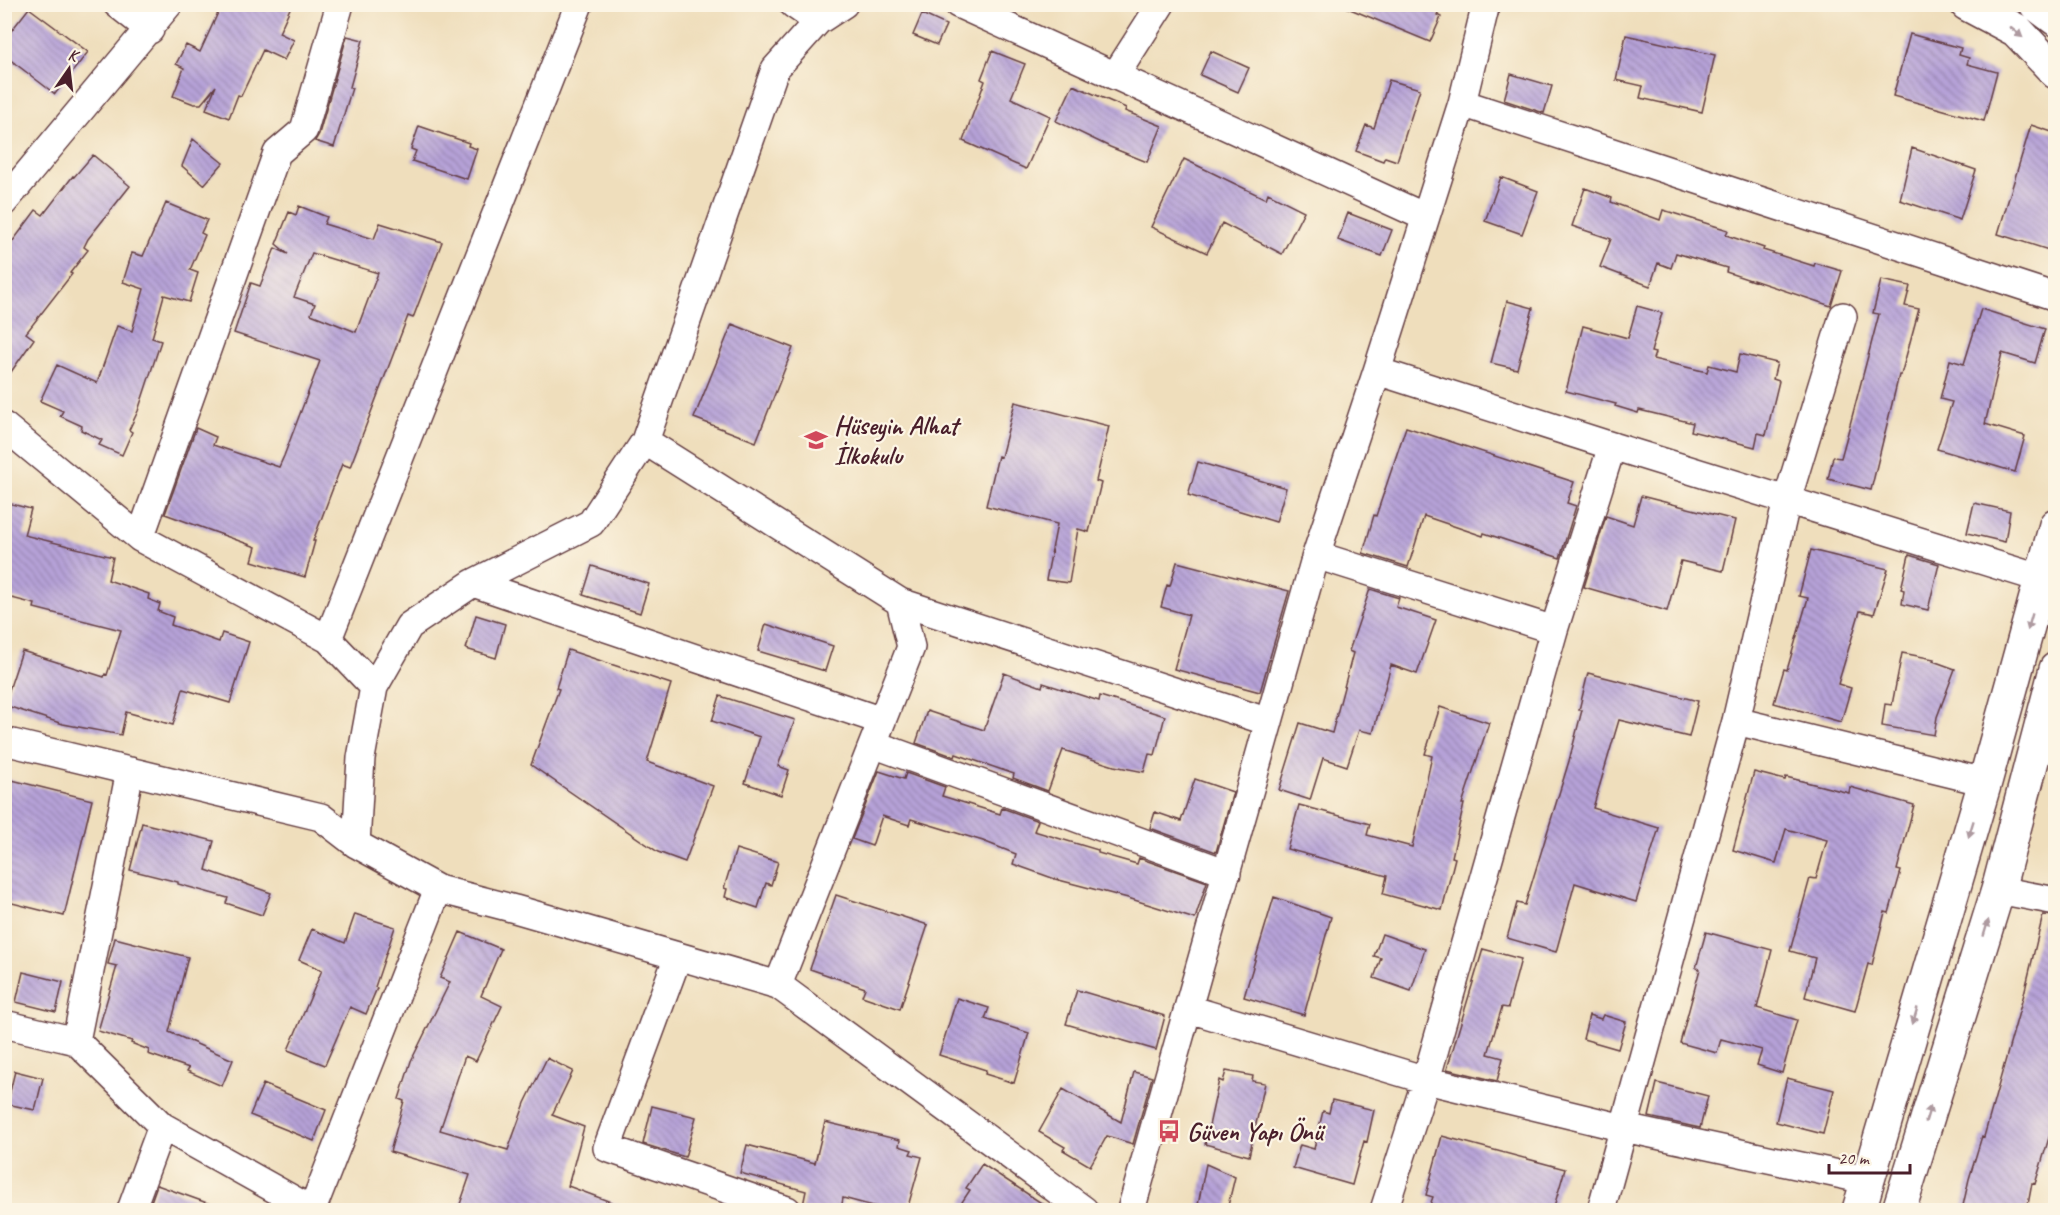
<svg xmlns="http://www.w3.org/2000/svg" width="2060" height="1215" font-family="Caveat,sans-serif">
	<defs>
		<pattern id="building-back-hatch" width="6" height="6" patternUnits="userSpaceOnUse" patternTransform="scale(1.5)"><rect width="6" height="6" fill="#b6a2d8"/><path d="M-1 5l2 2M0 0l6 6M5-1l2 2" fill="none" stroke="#9683af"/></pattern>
	</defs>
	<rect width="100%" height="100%" fill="#fcf5e5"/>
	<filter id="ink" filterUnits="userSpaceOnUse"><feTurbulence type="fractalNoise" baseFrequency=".0167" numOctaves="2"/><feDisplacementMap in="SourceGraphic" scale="12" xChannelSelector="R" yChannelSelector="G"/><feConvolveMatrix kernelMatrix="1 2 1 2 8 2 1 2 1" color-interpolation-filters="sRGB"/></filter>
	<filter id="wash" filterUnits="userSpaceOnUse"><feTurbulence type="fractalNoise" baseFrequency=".008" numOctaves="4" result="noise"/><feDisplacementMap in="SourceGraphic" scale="24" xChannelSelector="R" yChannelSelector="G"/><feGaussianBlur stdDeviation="1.35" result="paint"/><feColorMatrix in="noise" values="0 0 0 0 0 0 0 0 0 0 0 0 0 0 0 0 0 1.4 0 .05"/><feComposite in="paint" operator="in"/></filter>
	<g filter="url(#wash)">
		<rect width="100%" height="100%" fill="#efdebc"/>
		<g id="blocks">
			<path fill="url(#building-back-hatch)" fill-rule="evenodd" d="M222,4H292L279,33L294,40L284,60L263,50L241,96L238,95L229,118L206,109L216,86L201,104H194L173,96L184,68L176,64L186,45L200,52Z
				M1338,4H1442L1437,15L1441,17L1430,42Z
				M29,8L88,52L55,94L4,55V40Z
				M922,14L946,25L937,45L913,35Z
				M1910,34L1961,48L1959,55L1969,58L1967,64L1997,72L1984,121L1893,96Z
				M1626,35L1715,55L1702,112L1640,98L1643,86L1616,80Z
				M347,36L363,40L350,87L352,88L334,147L315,141L319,134Z
				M992,51L1025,64L1011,98L1050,116L1026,169L963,141L985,81L981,79Z
				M1211,51L1249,68L1238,92L1200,75Z
				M1511,74L1552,86L1544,113L1504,100Z
				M1389,80L1420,89L1397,161L1385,157L1383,161L1356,151L1366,125L1374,128Z
				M1073,85L1126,108L1125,111L1162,126L1147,162L1110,147L1056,121Z
				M2031,125L2055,133V252L1998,234Z
				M419,126L469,143L468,146L477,149L467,179L412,161L416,151L411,149Z
				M193,139L223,163L204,185L182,166Z
				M1912,148L1976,170L1960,220L1900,200Z
				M93,155L130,186L88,239L84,247L88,250L70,273L72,274L26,333L34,339L4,382V253L36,210L43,215L73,176L74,177Z
				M1184,159L1266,199L1268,193L1304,211L1282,254L1222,223L1207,253L1151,227Z
				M1501,177L1538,191L1522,234L1485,221Z
				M1585,188L1612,198L1611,202L1660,220L1663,210L1728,230L1726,235L1764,248L1763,250L1814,266L1815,263L1842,271L1831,306L1753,280V281L1726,272L1727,268L1676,253L1671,268L1658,263L1650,286L1600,267L1611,239L1572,226Z
				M166,203L207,220L201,233L205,235L190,270L198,273L189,302L164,295L152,338L161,341L138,411L129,430L132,432L122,455L99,445L102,440L81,430L82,426L60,416L63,411L40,401L57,365L97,383L117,326L132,331L144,289L123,282L132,253L143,256Z
				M299,206L327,217L324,224L374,239L380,223L442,242L413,318L408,316L350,467L342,464L313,541H315L305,577L252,561L256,547L165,514L196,428L216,437L213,445L279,467L284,456L320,361L234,333L251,283L260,286L275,248L288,254L276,244L289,212L296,215ZM312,253L378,273L356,332L311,314L315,304L294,297Z
				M1348,213L1392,230L1382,256L1338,240Z
				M1881,280L1910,286L1905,306L1919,309L1901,375H1899L1871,490L1828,479L1833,457L1841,458L1847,436L1879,314L1873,313Z
				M1507,301L1533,308L1517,369L1491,363Z
				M1637,306L1662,313L1651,352L1655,353L1653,359L1707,372L1709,365L1736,372L1740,354L1777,363L1773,379L1779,381L1766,435L1758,433L1755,447L1691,431L1693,423L1639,410L1638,413L1615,406L1616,404L1566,391L1583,326L1628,338Z
				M1981,309L2045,329L2035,363L2002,353L1985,424L2025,436L2015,472L1937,449L1952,402L1940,399L1950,360L1964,364Z
				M732,324L793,348L756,442L694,418Z
				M1015,402L1109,426L1096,481L1101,483L1089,532L1078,529L1069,583L1046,580L1057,524L986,506L998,456L1001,457Z
				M1406,427L1574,482L1567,503L1576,506L1560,558L1484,533L1483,536L1424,516L1408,567L1363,553L1374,515L1376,516Z
				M1198,462L1286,488L1276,522L1188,495Z
				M1641,496L1735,520L1723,571L1681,561L1667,611L1584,587L1606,516L1633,525Z
				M4,502L31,509L24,535L113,557L108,580L149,594L148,599L160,604L158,611L173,617L171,625L219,642L222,633L249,642L230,703L183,689L173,725L126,712L121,735L63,724L4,705L22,651L104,677L105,674L107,675L121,630L34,608L35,604L4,596Z
				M1974,503L2010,511L2005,542L1967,533Z
				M1811,550L1888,569L1874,614L1860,611L1838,684L1851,688L1841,722L1774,703L1784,669L1787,670L1808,598L1799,596Z
				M1909,555L1939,564L1928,610L1902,604L1904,590L1901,589Z
				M1177,562L1289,591L1260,692L1174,669L1189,615L1161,607L1167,585L1170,586Z
				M592,566L649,584L640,613L583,595Z
				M1370,589L1399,598L1396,607L1436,620L1417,674L1391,665L1373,733L1359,730L1347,766L1323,758L1310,800L1279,790L1300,723L1332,733L1353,653L1349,651Z
				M476,615L505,624L496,658L466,649Z
				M766,624L833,646L825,671L758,651Z
				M568,650L671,684L647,762L713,786L685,862L658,852L531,765L559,689L556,688Z
				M1902,653L1934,659L1933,661L1955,669L1937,717L1934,735L1882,726L1885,704L1892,705Z
				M1004,673L1042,687L1043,683L1099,701L1100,696L1165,716L1155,755L1149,754L1144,772L1114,766L1063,750L1048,791L1013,778L1014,774L956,754L955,757L916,743L927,711L984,730Z
				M1588,673L1698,701L1689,737L1619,720L1593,808L1659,828L1636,902L1575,883L1556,952L1507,938L1517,903L1525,905L1569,761L1582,710H1579Z
				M720,696L795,720L778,766L789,770L781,795L745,783L760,737L712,721Z
				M1440,707L1489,723L1462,804H1464L1452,857L1455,858L1442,910L1383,894L1387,876L1287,849L1299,805L1370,824L1367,835L1412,847L1432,756L1425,754Z
				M879,771L904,779L906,773L945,787L942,796L1000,814L1002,808L1038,821L1034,831L1098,850V853L1137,864L1139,858L1207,882L1195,919L1128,898L1055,879L1013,864L1016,854L983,841L911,819L909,825L882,816L872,846L852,839Z
				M1754,772L1785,780L1786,777L1849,793L1850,787L1914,805L1897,870L1901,871L1889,913L1885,912L1872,965L1868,964L1855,1011L1805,997L1815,958L1790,951L1810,878L1816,879L1827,840L1786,829L1776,863L1733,850Z
				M4,778L92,800L64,916L4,901Z
				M1195,779L1233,792L1216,852L1150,828L1155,812L1181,821Z
				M142,823L214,841L206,870L271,893L262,915L226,903L228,898L178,884V882L130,870Z
				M736,849L778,862L771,885L766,883L758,908L725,897L727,889L724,888Z
				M836,895L928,925L900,1009L862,996L865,988L810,969Z
				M1274,897L1331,917L1304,1015L1244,997Z
				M355,914L395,927L375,987L377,988L366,1014L350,1007L325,1065L288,1050L322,970L299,960L312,929L345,943Z
				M2043,915L2055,916V1118L2035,1184L2032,1183L2027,1210H1962L1969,1179L1982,1136L1984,1137L2024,994Z
				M460,932L501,949L481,996L502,1006L476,1061L465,1056L440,1130L508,1150L525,1103L547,1058L573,1071L552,1115L584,1127L568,1186L627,1208V1210H458L470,1175L390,1152L404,1101L399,1099L411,1061L450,982L440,978Z
				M1706,932L1772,950L1757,1008L1797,1020L1782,1073L1757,1065L1762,1050L1721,1039L1717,1053L1680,1043L1700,969L1696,968Z
				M1382,934L1425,949L1411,991L1374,978L1381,958L1374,956Z
				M115,938L188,957L169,1032L233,1060L222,1086L187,1071L189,1068L148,1054L149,1050L131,1043L132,1041L98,1031L117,966L108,964Z
				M1483,949L1521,959L1508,1008L1502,1007L1488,1054L1503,1058L1497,1081L1447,1069Z
				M23,972L63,982L56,1012L16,1002Z
				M1077,990L1165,1016L1156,1050L1066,1024Z
				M957,998L989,1008L985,1019L1029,1033L1014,1083L985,1074L986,1070L939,1055Z
				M1589,1015L1601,1019L1603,1015L1626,1022L1618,1049L1583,1039Z
				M15,1071L43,1078L35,1110L7,1104Z
				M1226,1071L1253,1076L1252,1081L1265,1083L1249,1156L1205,1144L1219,1080L1223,1082Z
				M1134,1072L1152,1077L1133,1144L1107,1136L1090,1166L1063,1150L1065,1147L1039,1132L1063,1089L1121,1122Z
				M1787,1078L1834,1090L1823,1134L1776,1122Z
				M1657,1083L1708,1096L1700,1128L1649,1117Z
				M263,1084L326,1110L314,1141L250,1115Z
				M1332,1100L1374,1110L1367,1142L1364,1141L1352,1185L1293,1168L1300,1145L1314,1149L1323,1111L1329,1113Z
				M652,1106L696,1117L685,1157L643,1144Z
				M825,1122L900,1140L899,1146L912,1150L910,1154L922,1157L907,1210H888L843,1198L841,1210H802L806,1191L740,1173L747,1145L815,1163Z
				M1442,1136L1565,1169L1553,1210H1428L1433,1197L1426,1195Z
				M982,1164L1052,1210H973L962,1202L970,1190L966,1188Z
				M1206,1164L1235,1177L1227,1210H1197Z
				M157,1185L221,1208L220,1210H148Z"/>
		</g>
	</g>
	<g filter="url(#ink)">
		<use href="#blocks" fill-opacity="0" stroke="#633c41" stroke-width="1.5"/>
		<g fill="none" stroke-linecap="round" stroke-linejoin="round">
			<g stroke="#633c41" stroke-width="30">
				<path id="minor" d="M117,4L150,30
					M793,4L818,21
					M958,4L1425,217
					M1115,76L1161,4
					M1462,103L2056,297
					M4,202L169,4
					M1377,371L1612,446L2042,579
					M4,426L140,538L328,639L374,687
					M645,441L900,602L911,647L778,985
					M140,538L277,153L304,130L340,4
					M1316,555L1554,630
					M473,583L882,721
					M900,602L1269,722
					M328,639L579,4
					M1736,721L1985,782
					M4,741L321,817L356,844L438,889L515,909L778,985L1084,1210
					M873,744L1227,873
					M130,771L76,1041L162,1126L131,1210
					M356,844L361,758L374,687L409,626L473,583L591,523L645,441L775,69L818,21L844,4
					M1998,890L2056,901
					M678,956L607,1148L787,1210
					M1189,1009L1426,1080L1624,1128L1866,1180
					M4,1024L76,1041
					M162,1126L312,1210
					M312,1210L438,889
					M1131,1210L1316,555L1377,371L1462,103L1486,4
					M1384,1210L1426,1080L1554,630L1612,446
					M1601,1210L1736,721L1787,500L1843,316"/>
			</g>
			<g stroke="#633c41" stroke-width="36">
				<path id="tertiary" d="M1967,4L2016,30L2056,72
					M2036,4L2056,19
					M1859,1210L1985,782L2056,525
					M1899,1210L1998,890L2056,669"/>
			</g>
			<use href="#minor" stroke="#fff" stroke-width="27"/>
			<use href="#tertiary" stroke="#fff" stroke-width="33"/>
		</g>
		<defs><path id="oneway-solid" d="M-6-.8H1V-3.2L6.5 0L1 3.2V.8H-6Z" transform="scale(1.5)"/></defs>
		<g fill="#ae9aa0">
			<use href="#oneway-solid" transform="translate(2016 32) rotate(39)"/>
			<use href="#oneway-solid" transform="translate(2030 622) rotate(106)"/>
			<use href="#oneway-solid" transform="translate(1971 829) rotate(107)"/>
			<use href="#oneway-solid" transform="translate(1986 928) rotate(-73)"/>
			<use href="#oneway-solid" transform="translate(1915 1016) rotate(106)"/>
			<use href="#oneway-solid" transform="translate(1928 1114) rotate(-73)"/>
		</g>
	</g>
	<defs>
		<g id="school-bare" transform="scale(1.8)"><path d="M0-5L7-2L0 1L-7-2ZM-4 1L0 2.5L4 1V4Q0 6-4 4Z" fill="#d1495b" stroke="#fcf5e5" stroke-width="2.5" paint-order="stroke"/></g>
		<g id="bus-bare" transform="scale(1.8)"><path d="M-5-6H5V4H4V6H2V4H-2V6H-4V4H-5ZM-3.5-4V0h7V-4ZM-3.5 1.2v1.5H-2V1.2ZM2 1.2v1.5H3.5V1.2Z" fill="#d1495b" stroke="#fcf5e5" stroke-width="2.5" paint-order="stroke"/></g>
	</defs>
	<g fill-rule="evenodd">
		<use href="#school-bare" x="816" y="440"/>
		<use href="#bus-bare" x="1169" y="1131"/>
	</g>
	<g text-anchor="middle" stroke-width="4.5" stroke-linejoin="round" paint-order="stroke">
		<g font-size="26" font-weight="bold" fill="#4a1f2b" stroke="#fcf5e5" text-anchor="start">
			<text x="834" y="434">Hüseyin Alhat<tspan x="834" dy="30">İlkokulu</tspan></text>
			<text x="1187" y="1140">Güven Yapı Önü</text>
		</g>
	</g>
	<rect width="2060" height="1215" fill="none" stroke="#fcf5e5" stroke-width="24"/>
	<g transform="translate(69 69) rotate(14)" stroke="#fcf5e5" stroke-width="4.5" paint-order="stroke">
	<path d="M0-4.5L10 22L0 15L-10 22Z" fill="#4a1f2b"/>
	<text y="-9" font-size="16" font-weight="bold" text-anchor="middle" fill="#4a1f2b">K</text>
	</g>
	<path d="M1829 1164v9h81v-9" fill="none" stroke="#4a1f2b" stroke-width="3"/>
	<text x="1838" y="1164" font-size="18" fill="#4a1f2b" stroke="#fcf5e5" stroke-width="4.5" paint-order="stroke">20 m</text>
</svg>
